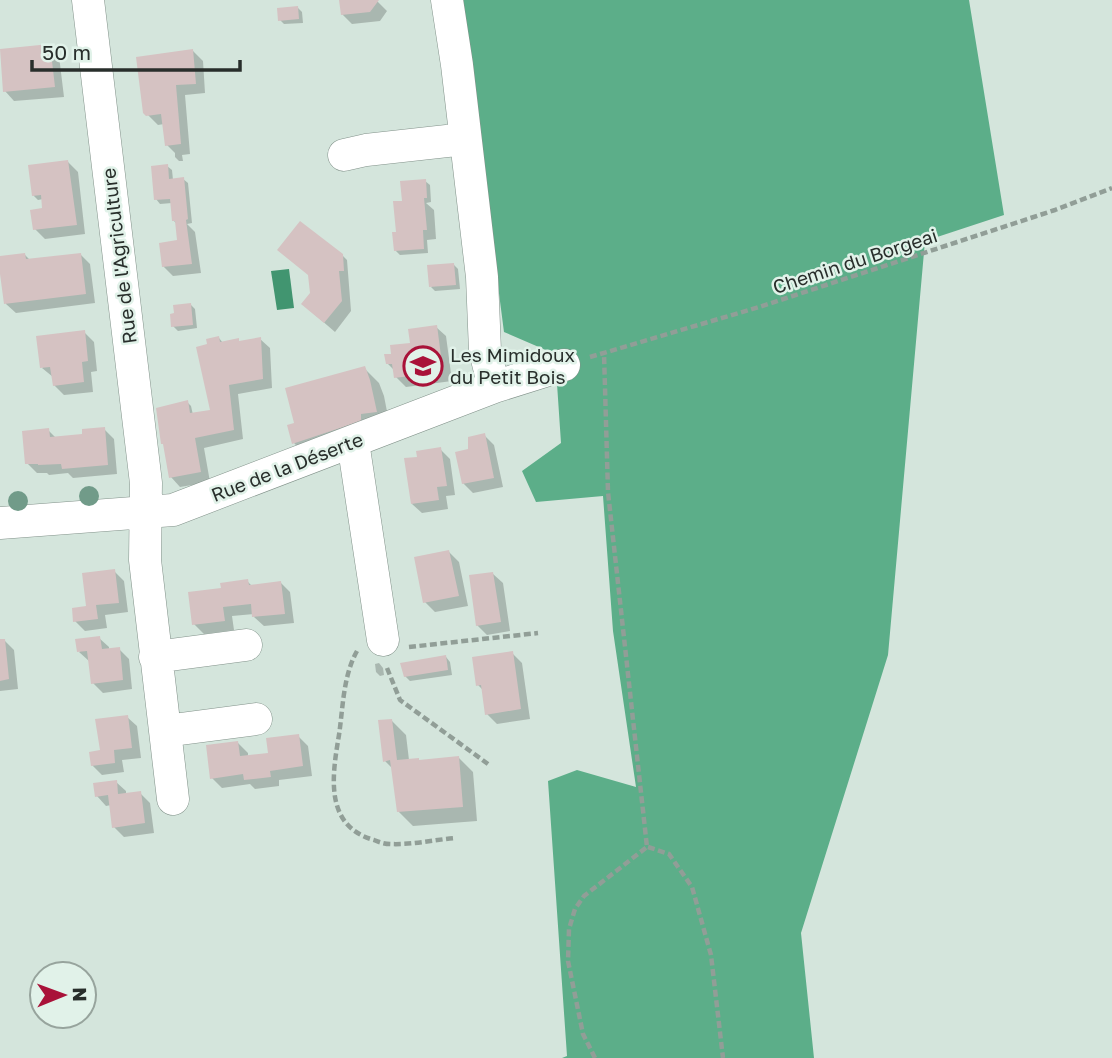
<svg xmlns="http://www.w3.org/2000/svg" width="1112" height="1058" font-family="'Golos Text',sans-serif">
	<rect width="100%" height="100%" fill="#d4e5dc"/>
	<path fill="#5cae89" d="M461,0H969L1004,215L925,241L888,655L801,933L814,1058H562L567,1056L548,781L577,770L636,787L613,631L603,496L536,502L522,471L561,443L555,354L504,332Z"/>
	<path fill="#419570" d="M289,269L294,308L277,310L271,271Z"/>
	<path fill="#0003" d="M341,0H376L387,11L380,21L352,24L342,14Z
		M298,8L302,12L303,23L284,24L280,20Z
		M50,46L59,56L64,97L14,101L5,91Z
		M193,51L203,61L205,93L185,95L190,154L182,155L183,161H179L175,157V153L167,145L164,124L158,125L145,112Z
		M68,162L78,172L85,234L45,239L35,229L44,210L43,199L38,200L33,195Z
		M167,166L172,170L173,180L183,179L188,183L192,223L187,224L195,232L201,273L173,276L163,266L179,242L177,224L174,221L172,203L160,204L156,199Z
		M425,181L430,185L431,202L426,203L434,210L436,239L427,240L428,253L400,255L395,250L400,234L404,202Z
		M80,254L90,264L95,303L16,313L6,304L0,258L25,255L30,260Z
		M342,255L347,260L351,311L335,332L313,313Z
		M454,265L458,269L460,289L435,291L431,287Z
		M190,304L195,309L197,328L178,331L173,326Z
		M436,327L446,336L452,381L406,387L396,377L395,371L387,363L393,356L412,345Z
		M84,332L94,342L97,371L91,372L93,392L64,395L54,385L53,377L42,368Z
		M219,338L223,343L238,340L240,342L260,339L270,348L272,388L238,394L243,439L204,448L210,482L180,487L171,477L187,402L191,406L193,415L212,411L209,346Z
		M364,368L379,383L384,396L390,427L309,458L294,443L296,424Z
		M104,429L114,439L117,474L73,478L68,473L49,475L47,473H37L27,463L48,430L56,438L84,436Z
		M484,435L494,445L503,487L473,493L463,483L470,450Z
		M440,449L450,459L455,495L446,496L448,509L422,513L412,504L419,458Z
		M449,552L459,562L468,606L435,612L425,602Z
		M114,571L124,581L128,612L105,615L107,628L85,631L75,621L88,608Z
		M493,574L503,583L510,631L487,635L477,625Z
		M247,581L252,586L280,582L290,592L294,623L264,626L254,617V614L232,616L234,630L204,634L194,624L223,590Z
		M99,638L109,647V650L119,649L129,659L132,689L103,693L93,683L89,661L79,652Z
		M4,640L14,650L18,689L0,691V641Z
		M512,653L522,663L530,719L497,724L487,714L484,691L478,685Z
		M446,657L450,662L452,675L410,681L405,676Z
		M379,663L383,668L384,675L380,676L376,672L375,664Z
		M127,717L137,726L141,758L122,760L124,772L102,775L92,765Z
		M391,720L406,735L409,760L421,762L458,757L473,772L477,821L413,826L398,811L393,769L385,761Z
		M298,736L308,746L312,776L279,780V786L255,789L250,784L222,788L212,778L238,743L248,753V757L270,754Z
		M116,782L126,791V795L140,793L150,803L154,833L124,837L114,827L111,805L106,806L97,796Z"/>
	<path fill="#d5c2c2" d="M339,0H379L370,12L341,15Z
		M298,6L299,19L278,21L277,8Z
		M50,44L55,87L3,92L0,49Z
		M193,49L196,84L176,85L181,144L165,146L161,114L146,116L143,113L136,57Z
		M68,160L77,225L33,230L30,210L42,208L41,195L32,196L28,165Z
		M168,164L169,179L184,177L188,219L186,220L192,264L162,267L159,243L177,240L175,221H172L170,199L154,200L151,166Z
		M426,179L427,198H424L427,230H423L424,249L394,251L392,232H396L393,201H402L400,181Z
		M300,221L343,254L344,271H339L342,301L324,323L301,304L310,293L308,275L277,250Z
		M25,253L26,259L81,253L86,294L4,304L0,274V256Z
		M454,263L456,285L429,287L427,265Z
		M191,303L193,325L171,327L170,314L174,313L173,305Z
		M437,325L443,372L394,378L392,364H386L384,354H391L390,345L410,343L408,329Z
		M85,330L88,361L82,362L84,382L53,386L50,367L40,368L36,336Z
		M219,336L220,342L239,338V341L261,337L263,379L229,385L234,430L195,438L201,472L169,478L163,444H161L156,408L188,400L190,413L210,410L196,347L207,344L206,339Z
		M365,366L370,380L377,412L361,414V421L292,444L287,425L294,423L285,388Z
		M105,427L108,465L62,469L61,464L38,465V464H25L22,431L49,428L50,437L82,434V429Z
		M485,433L494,478L462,484L455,452L468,449V437Z
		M441,447L447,486L437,487L439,500L411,504L404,458L417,457L416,451Z
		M449,550L459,596L423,603L414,557Z
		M115,569L119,603L96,605L98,619L73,622L72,608L86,606L82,573Z
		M493,572L501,622L476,626L469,575Z
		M248,579L249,585L281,581L285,614L252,617L251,604L223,607L225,621L192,625L188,592L221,588L220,583Z
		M100,636L102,649L120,647L123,680L91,684L87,651L77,652L75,639Z
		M0,639H5L9,679L0,681Z
		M513,651L521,709L485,715L481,685L476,686L472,657Z
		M446,655L448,670L404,677L400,663Z
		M128,715L132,748L114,750L115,763L91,766L89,752L100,750L95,719Z
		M392,719L397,760L419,758V760L459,756L463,807L397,812L390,760L383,762L378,720Z
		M299,734L303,766L270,771L271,777L244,780L243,774L210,779L206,745L238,741L240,756L268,753L266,738Z
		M117,780L118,794L141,791L145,823L112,828L108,795L95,797L93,783Z"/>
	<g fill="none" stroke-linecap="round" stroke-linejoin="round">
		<g stroke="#82928a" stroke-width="33">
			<path id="minor" d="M88,0L146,483L145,560L173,799
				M447,0L457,65L482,277L485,351L494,387
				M344,155L366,150L465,139
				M353,442L383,640
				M0,523L173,510L494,387L564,365
				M155,657L246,645
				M165,731L256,719"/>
		</g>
		<path stroke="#919e97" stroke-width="4.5" stroke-dasharray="7 3.5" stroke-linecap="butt" d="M590,357L759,307L1055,210L1112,188
			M409,647L538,633
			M357,651C343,676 343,708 339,735C332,776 324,826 374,840C379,842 384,844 390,844C411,845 433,840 455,838
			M387,668L400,700L488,764
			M648,847L669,854L692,887L711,955L723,1058
			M595,1058L583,1034L568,961L569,929L575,909L584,896L647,847L608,492L604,353"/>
		<use href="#minor" stroke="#fff" stroke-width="32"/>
	</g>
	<g fill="#719b89">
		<circle cx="89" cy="496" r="10"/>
		<circle cx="18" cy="501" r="10"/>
	</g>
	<defs>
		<g id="school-ring" transform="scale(2.0125)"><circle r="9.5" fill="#e1f2e9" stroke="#a91239" stroke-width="1.5"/><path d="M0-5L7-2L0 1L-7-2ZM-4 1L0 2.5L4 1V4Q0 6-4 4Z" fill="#a91239"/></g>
	</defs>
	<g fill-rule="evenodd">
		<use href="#school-ring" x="423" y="366"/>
	</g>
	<g text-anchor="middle" stroke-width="5" stroke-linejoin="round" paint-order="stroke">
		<g font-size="19" fill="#282e2b" stroke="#e1f2e9">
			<text transform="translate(119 256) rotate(-97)" y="7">Rue de l'Agriculture</text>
			<text transform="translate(855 261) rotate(-18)" y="7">Chemin du Borgeai</text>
			<text transform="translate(287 467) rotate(-21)" y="7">Rue de la Déserte</text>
		</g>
		<g font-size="19" fill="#282e2b" stroke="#e1f2e9" text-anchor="start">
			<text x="450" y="362">Les Mimidoux<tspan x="450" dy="22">du Petit Bois</tspan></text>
		</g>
	</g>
	<g transform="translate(63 995) rotate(89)"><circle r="33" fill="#e1f2e9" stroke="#97a49d" stroke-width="2"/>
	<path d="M0-5L12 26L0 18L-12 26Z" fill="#a91239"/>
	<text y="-10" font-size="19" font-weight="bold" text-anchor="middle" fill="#282e2b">N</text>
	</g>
	<path d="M32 60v10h208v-10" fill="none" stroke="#282e2b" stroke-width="3.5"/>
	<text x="42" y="60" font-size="21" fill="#282e2b" stroke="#e1f2e9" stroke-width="5" paint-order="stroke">50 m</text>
</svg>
